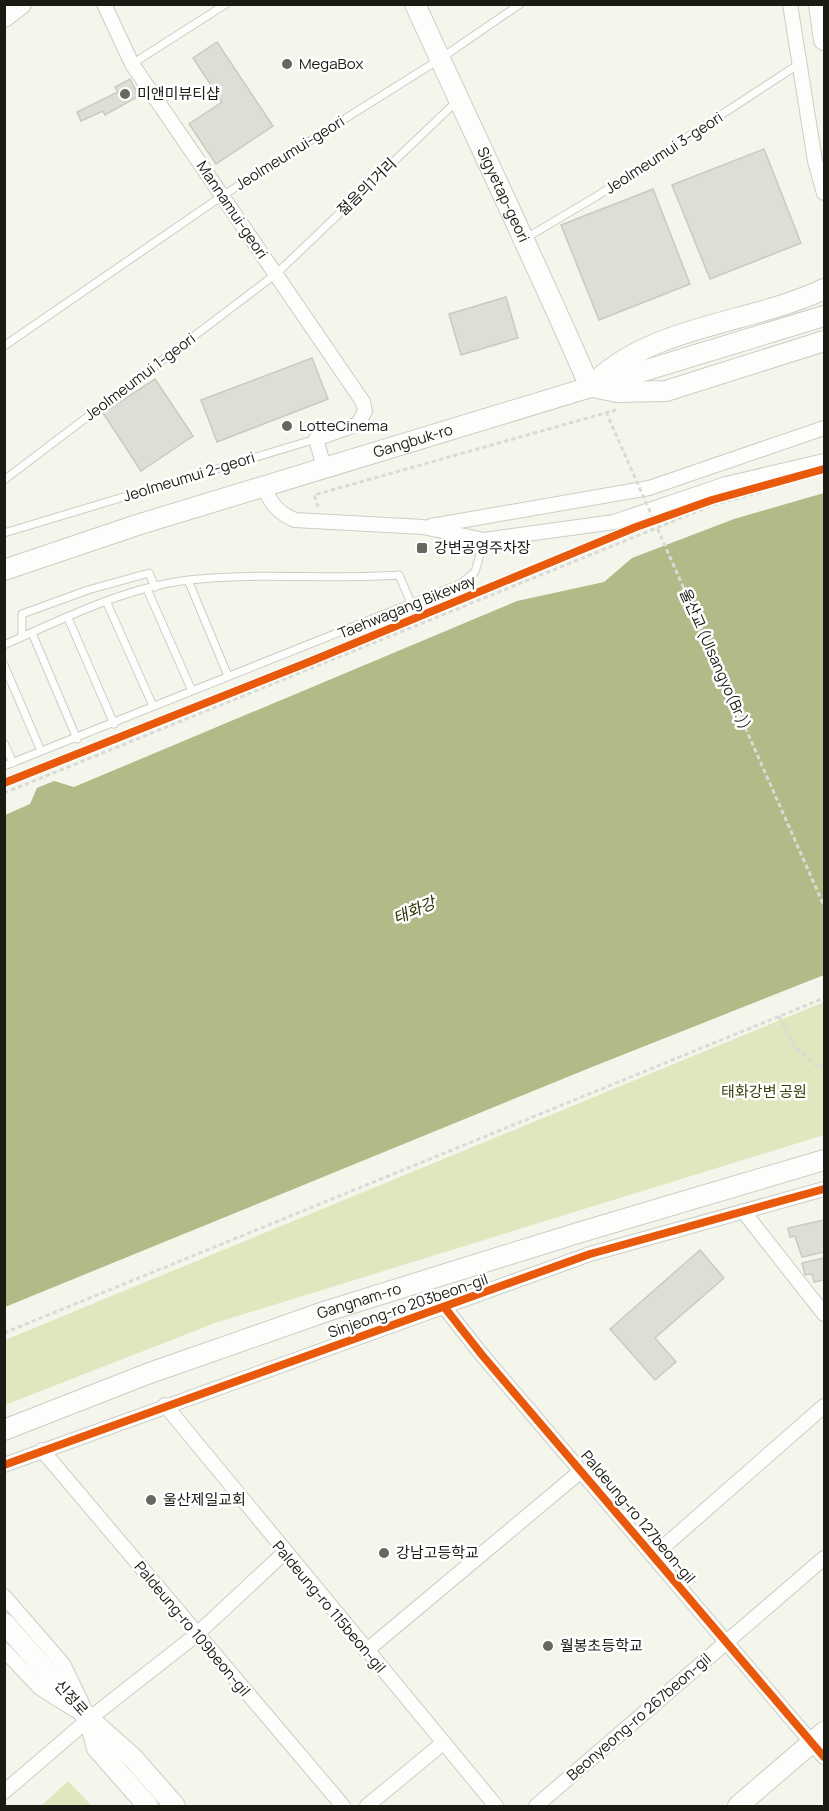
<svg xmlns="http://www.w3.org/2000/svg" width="829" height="1811" font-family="Manrope,'Noto Sans KR',sans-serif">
	<rect width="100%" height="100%" fill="#f4f6eb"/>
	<path fill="#e0e7be" d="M824,1002V1135L215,1323L5,1405V1340Z
		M68,1781L92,1806H41Z"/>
	<path fill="#b2ba88" d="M824,493V975L592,1067L5,1307V815L30,804L37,788L54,781L74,787L517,601L604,582L632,558L734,519Z"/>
	<path fill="#ddded5" stroke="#c9cbc2" stroke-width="1.5" d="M217,42L273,126L216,164L189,124L222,102L193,58Z
		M130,79L139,96L105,115L103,111L81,121L77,112L118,92L115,87Z
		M764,149L801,243L710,279L672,185Z
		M653,189L690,284L599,320L561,225Z
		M506,297L518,338L461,355L449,314Z
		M312,358L328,399L217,442L201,400Z
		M155,379L193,436L141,471L103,413Z
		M824,1220V1252L802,1257L795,1236L790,1237L788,1228Z
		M700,1250L724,1278L655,1338L676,1362L655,1380L610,1329Z
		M824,1258V1280L814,1282L812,1274L805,1275L802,1263Z"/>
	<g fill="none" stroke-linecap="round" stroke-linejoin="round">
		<g stroke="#cccdc5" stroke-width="9">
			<path id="lane" d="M132,64L226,4
				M526,238L597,196L799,64
				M4,346L222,196L440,59L520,4
				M4,480L276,274L457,101
				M4,533L316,439
				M188,580L228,676
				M147,589L192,691
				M107,603L153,706
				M68,618L114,724
				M32,633L77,739
				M22,637V614L88,590L149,573L155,587
				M4,645C62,619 126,587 189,580C259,572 329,580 399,575L411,603
				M4,665L41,751
				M4,743L13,763
				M4,766L460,584L475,572L484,540"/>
		</g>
		<g stroke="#cccdc5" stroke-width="16">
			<path id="street" d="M104,4L132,64L363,402L365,411L358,424L316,439L324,467
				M790,4L815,161L824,193
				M264,487C271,504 278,513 295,520L423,527L484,540L614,522L726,484L824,461
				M431,526L649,488L824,428
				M743,1211L824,1314
				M445,1308L482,1355L824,1757
				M165,1405L496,1806
				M42,1450L343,1806
				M4,1465L590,1254L824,1189
				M653,1556L824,1406
				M4,1596L63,1664L82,1703
				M4,1650L40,1688L75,1710
				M366,1651L581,1471
				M4,1792L89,1719L196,1635L284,1553
				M367,1806L443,1743
				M536,1806L824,1558"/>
		</g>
		<g stroke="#cccdc5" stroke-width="22">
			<g id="secondary">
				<path id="s1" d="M415,4C473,132 534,258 590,387"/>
				<path d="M819,4L824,40"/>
				<path d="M4,17L21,4"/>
				<path d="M596,381C655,325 753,323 824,289"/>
				<path d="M593,387L617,392L666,391L824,341"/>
				<path id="s2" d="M4,570L137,525L824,316"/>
				<path id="s3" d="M4,1430L147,1374L327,1311L581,1232L824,1160"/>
				<path d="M4,1623L89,1719L133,1758L175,1806"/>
				<path d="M89,1719L97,1748L148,1806"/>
				<path d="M738,1806L824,1732"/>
			</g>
		</g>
		<path stroke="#dadbd7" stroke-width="3" stroke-dasharray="4.5 3" stroke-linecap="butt" d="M318,507L314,495L616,410
			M4,793L713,505L761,492
			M779,1016L794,1046L818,1067L824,1064
			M4,1333L824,998"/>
		<use href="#lane" stroke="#fdfefc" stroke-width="7"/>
		<use href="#street" stroke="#fdfefc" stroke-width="14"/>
		<use href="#secondary" stroke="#fdfefc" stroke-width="20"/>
		<path stroke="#dadbd7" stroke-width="3" stroke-dasharray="4.5 3" stroke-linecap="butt" d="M606,412L824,906"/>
		<g stroke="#fff" stroke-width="11">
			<path id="cycleway" d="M4,783L309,662L636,527L712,500L824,469
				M445,1308L482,1355L824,1757
				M4,1465L590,1254L824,1189"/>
		</g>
		<use href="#cycleway" stroke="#e8590c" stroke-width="8"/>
	</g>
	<g fill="#66685f" stroke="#fff" stroke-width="2">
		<circle cx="287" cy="64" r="6"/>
		<circle cx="125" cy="94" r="6"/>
		<circle cx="287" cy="426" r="6"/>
		<rect x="416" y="542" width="12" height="12" rx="3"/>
		<circle cx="151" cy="1500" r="6"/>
		<circle cx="384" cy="1553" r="6"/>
		<circle cx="548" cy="1646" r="6"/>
	</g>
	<g text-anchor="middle" stroke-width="5" stroke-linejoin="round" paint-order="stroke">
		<g font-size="15" fill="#1a1c14" stroke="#fff" text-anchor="start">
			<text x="299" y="69">MegaBox</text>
			<text x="137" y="99">미앤미뷰티샵</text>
			<text x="299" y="431">LotteCinema</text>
			<text x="434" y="553">강변공영주차장</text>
			<text x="163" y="1505">울산제일교회</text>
			<text x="396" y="1558">강남고등학교</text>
			<text x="560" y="1651">월봉초등학교</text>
		</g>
		<g font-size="15" fill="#1a1c14" stroke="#fff">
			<text transform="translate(290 153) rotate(-32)" y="5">Jeolmeumui-geori</text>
			<text transform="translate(664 153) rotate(-33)" y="5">Jeolmeumui 3-geori</text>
			<text transform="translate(367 187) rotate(-44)" y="5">젊음의1거리</text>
			<text dy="5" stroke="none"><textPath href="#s1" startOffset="210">Sigyetap-geori</textPath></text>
			<text transform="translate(232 210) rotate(56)" y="5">Mannamui-geori</text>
			<text transform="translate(140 377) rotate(-37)" y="5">Jeolmeumui 1-geori</text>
			<text dy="5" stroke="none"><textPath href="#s2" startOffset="429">Gangbuk-ro</textPath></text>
			<text transform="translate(189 477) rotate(-17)" y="5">Jeolmeumui 2-geori</text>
			<text transform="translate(407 607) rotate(-22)" y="5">Taehwagang Bikeway</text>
			<text transform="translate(715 659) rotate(66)" y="5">울산교 (Ulsangyo(Br.))</text>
			<text dy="5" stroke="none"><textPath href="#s3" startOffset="378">Gangnam-ro</textPath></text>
			<text transform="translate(408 1306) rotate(-19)" y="5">Sinjeong-ro 203beon-gil</text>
			<text transform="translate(638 1517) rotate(50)" y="5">Paldeung-ro 127beon-gil</text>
			<text transform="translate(329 1607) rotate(50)" y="5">Paldeung-ro 115beon-gil</text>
			<text transform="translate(192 1629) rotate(50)" y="5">Paldeung-ro 109beon-gil</text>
			<text transform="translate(71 1698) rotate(48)" y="5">신정로</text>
			<text transform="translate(639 1717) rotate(-41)" y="5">Beonyeong-ro 267beon-gil</text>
		</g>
		<g font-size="15" fill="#3b420d" stroke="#fff">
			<text x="764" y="1097">태화강변 공원</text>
		</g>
		<g font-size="16" font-style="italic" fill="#2f3500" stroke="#fff">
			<text transform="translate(414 910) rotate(-23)" y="6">태화강</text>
		</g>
	</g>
	<rect width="829" height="1811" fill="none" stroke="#1a1c14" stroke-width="12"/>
</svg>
